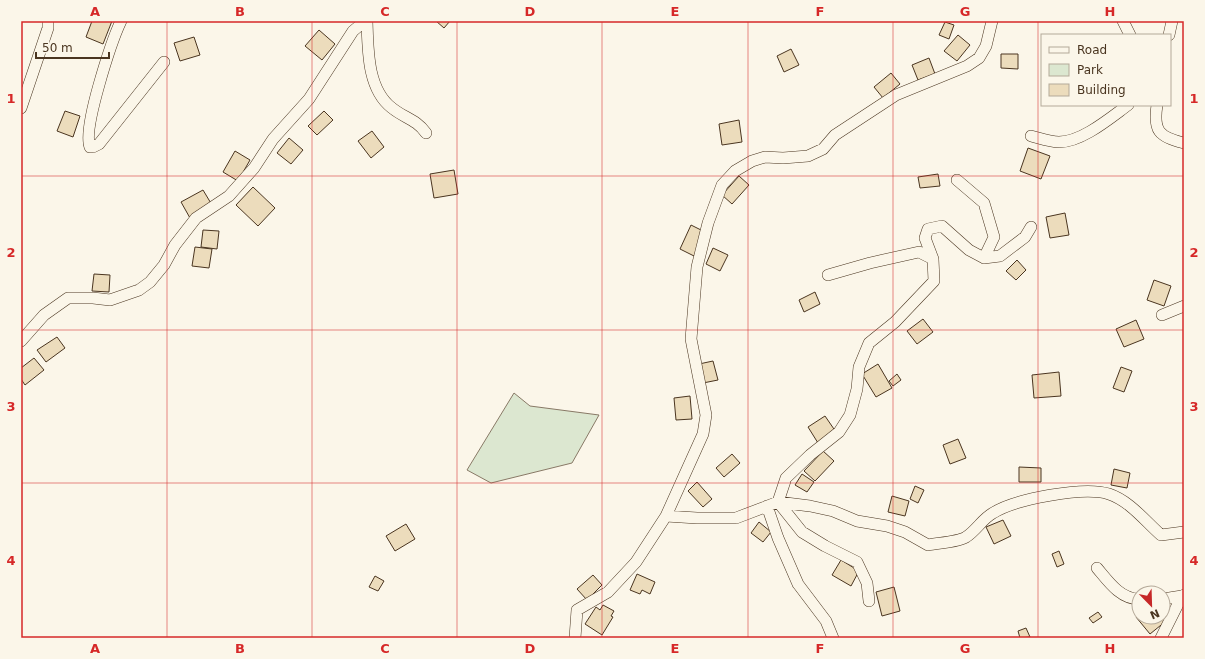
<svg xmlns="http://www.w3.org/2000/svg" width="1205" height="659" font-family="'DejaVu Sans',sans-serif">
	<rect width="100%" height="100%" fill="#fbf6e9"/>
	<path fill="#dce7d0" stroke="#887966" d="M514,393L530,406L599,415L572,463L491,483L467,470Z"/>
	<path fill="#ecdcbc" stroke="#4a3520" d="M92,21H112L103,44L86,37Z
		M436,21H450L444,28Z
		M945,22L954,25L949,39L939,35Z
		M319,30L335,44L322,60L305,46Z
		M958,35L970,45L957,61L944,51Z
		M194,37L200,55L180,61L174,43Z
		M791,49L799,65L784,72L777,56Z
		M1001,54H1018V69L1001,68Z
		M929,58L935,74L918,80L912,65Z
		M891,73L900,84L883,98L874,87Z
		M65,111L80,116L73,137L57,131Z
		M324,111L333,120L317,135L308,126Z
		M739,120L742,142L722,145L719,124Z
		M372,131L384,147L371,158L358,141Z
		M289,138L303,150L291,164L277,153Z
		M1028,148L1050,156L1041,179L1020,171Z
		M235,151L250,160L238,181L223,172Z
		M454,170L458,194L434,198L430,174Z
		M938,174L940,186L920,188L918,177Z
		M739,176L749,185L732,204L722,195Z
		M253,187L275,208L258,226L236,205Z
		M203,190L212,205L190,218L181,202Z
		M1065,213L1069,235L1050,238L1046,217Z
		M691,225L705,232L694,256L680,249Z
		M203,230L219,231L217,249L201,247Z
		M195,247L212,249L209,268L192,266Z
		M713,248L728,255L720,271L706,264Z
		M1017,260L1026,270L1016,280L1006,271Z
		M94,274L110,275L109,292L92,291Z
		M1154,280L1171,286L1164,306L1147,300Z
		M815,292L820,304L804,312L799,300Z
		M923,319L933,332L917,344L907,331Z
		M1136,320L1144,339L1124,347L1116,329Z
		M57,337L65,348L46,362L37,350Z
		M34,358L44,370L25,385L21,379V368Z
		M713,361L718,380L703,383L699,364Z
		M878,364L892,388L876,397L862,374Z
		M1121,367L1132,371L1124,392L1113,388Z
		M1059,372L1061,396L1034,398L1032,375Z
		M897,374L901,380L893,386L889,381Z
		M690,396L692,419L676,420L674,398Z
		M825,416L836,432L818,443L808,427Z
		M958,439L966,458L950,464L943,445Z
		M823,451L834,461L815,481L804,471Z
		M732,454L740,463L724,477L716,468Z
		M1019,467L1041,468V482H1019Z
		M1114,469L1130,473L1127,488L1111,485Z
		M802,474L814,482L807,492L795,485Z
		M697,482L712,499L703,507L688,491Z
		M915,486L924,490L918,503L910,499Z
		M892,496L909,501L905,516L888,512Z
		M1003,520L1011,536L994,544L986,527Z
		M759,522L771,532L763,542L751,533Z
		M406,524L415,539L395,551L386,536Z
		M1059,551L1064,564L1057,567L1052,554Z
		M841,560L859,571L851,586L832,575Z
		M637,574L655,582L650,594L642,590L640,594L630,590Z
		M593,575L602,585L587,600L577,589Z
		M375,576L384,581L378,591L369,587Z
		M894,587L900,611L882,616L876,592Z
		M603,605L614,611L611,616L613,617L602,635L585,624L596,607L600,610Z
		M1098,612L1102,617L1093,623L1089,618Z
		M1139,615V617H1163L1166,621L1150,634L1136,617Z
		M1026,628L1030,637L1020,638L1018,631Z"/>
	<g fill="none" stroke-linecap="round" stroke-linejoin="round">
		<g stroke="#4a3520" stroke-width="12">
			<path id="minor" d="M121,21C112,40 82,129 90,147H93L99,144L164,62
				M367,21C368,49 367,89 392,108C404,118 416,119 426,133
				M1123,21L1130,35
				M1169,35L1172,21
				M1157,105C1153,131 1159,137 1184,143
				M21,108L48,28V21
				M1031,136C1039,138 1050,142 1059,142C1082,142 1110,118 1128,105
				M957,180L984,203L994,237L984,258
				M828,275L870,263L919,252L933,259
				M1162,315L1184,306
				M21,341L44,315L68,298H93L110,300L139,290L150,282L164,265L175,245L196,218L229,196L254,168L273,139L309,99L353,31L365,21
				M767,506L778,538L798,584L826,621L833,638
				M666,516L697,518H736L778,502L810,506L833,511L857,521L887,526L905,532L928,545C937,543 959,542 966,537C977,530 982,519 993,513C1015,499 1084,486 1109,494C1130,501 1145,521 1161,535L1184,532
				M1097,568C1108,581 1120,599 1139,599
				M1163,599L1182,596L1183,601
				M869,601L867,583L857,562L825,546L802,532L778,502L786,478L810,455L839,432L850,415L857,389L859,367L869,343L895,322L934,281L933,259L925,238L928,229L942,226L969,250L984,258L1000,256L1025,237L1031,227
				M575,638L577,610L608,592L636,562L666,516L703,434L706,415L691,339L697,267L708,223L722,185L735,171L752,161L765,157L783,158L808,156L823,149L835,135L896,95L967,66L979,58L986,46L992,21
				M1161,638L1182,596L1184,595"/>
		</g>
		<use href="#minor" stroke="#fbf6e9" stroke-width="11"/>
	</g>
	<path fill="none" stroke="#d62828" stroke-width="1" stroke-opacity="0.55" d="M167,21V638M312,21V638M457,21V638M602,21V638M748,21V638M893,21V638M1038,21V638M21,176H1184M21,330H1184M21,483H1184"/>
	<rect width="1205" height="659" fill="none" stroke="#fbf6e9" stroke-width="44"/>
	<rect x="1041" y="34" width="130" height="72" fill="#fbf6e9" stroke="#b4a999"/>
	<rect x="1049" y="47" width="20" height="6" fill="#fbf6e9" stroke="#b4a999"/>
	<text x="1077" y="54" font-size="12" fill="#4a3520">Road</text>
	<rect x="1049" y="64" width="20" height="12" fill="#dce7d0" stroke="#b4a999"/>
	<text x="1077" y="74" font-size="12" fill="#4a3520">Park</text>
	<rect x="1049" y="84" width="20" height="12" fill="#ecdcbc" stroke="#b4a999"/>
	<text x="1077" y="94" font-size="12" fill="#4a3520">Building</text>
	<g transform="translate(1151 605) rotate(157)"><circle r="19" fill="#fbf6e9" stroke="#b4a999"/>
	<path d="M0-3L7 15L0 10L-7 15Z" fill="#c62828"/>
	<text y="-6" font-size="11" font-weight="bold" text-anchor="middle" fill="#4a3520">N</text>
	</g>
	<path d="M36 52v6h73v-6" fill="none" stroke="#4a3520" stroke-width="2"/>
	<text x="42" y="52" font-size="12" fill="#4a3520" stroke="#fbf6e9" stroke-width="3" paint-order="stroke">50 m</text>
	<rect x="22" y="22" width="1161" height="615" fill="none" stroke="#d62828" stroke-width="1.5"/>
	<g font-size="13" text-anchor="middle" font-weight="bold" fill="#d62828">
		<text x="95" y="16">A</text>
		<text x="240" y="16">B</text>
		<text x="385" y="16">C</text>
		<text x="530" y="16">D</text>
		<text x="675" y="16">E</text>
		<text x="820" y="16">F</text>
		<text x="965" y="16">G</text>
		<text x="1110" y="16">H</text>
		<text x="11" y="103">1</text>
		<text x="1194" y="103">1</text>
		<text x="11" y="257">2</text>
		<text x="1194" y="257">2</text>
		<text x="11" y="411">3</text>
		<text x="1194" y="411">3</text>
		<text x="11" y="565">4</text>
		<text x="1194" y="565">4</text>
		<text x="95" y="653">A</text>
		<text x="240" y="653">B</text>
		<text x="385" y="653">C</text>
		<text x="530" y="653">D</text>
		<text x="675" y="653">E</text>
		<text x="820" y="653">F</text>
		<text x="965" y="653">G</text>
		<text x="1110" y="653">H</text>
	</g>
</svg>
